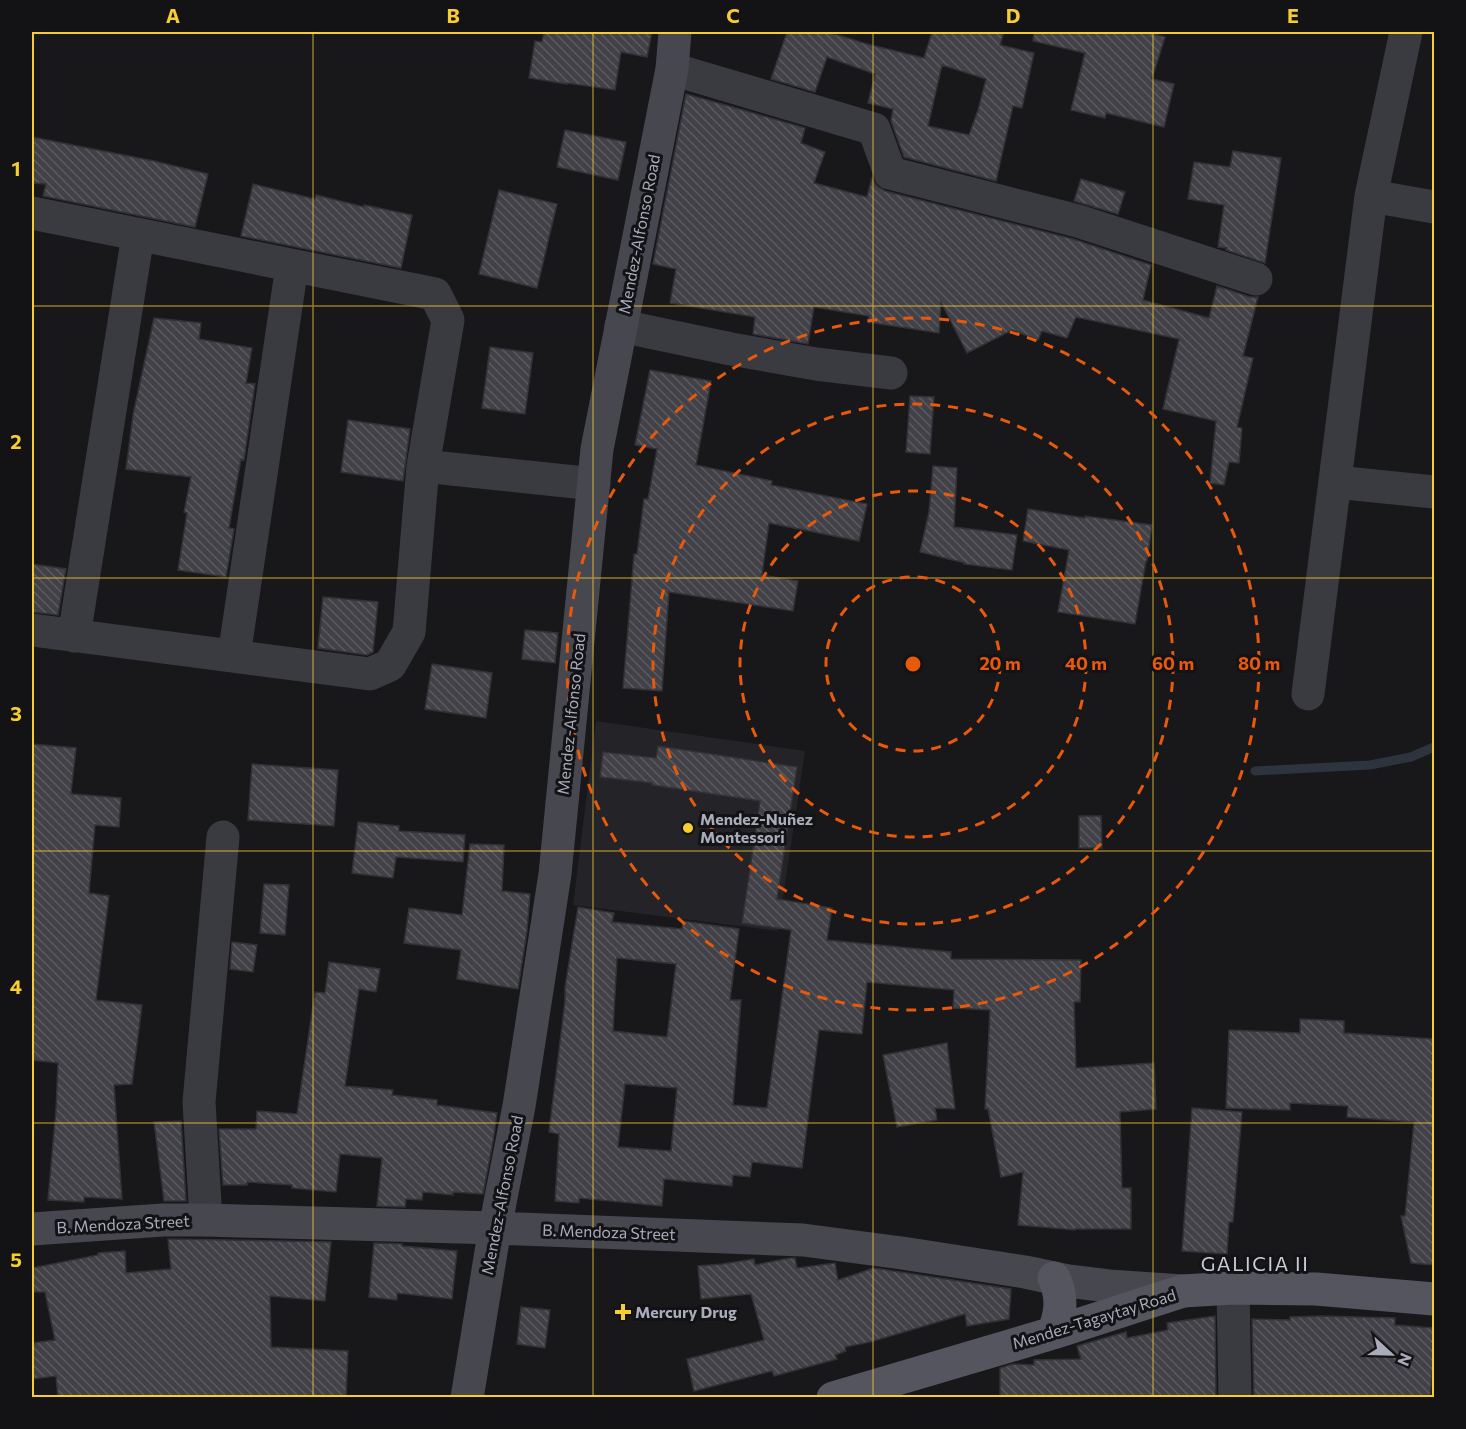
<svg xmlns="http://www.w3.org/2000/svg" width="1466" height="1429" font-family="Commissioner,sans-serif">
	<defs>
		<pattern id="building-back-hatch" width="6" height="6" patternUnits="userSpaceOnUse" patternTransform="scale(1.5)"><rect width="6" height="6" fill="#424147"/><path d="M-1 5l2 2M0 0l6 6M5-1l2 2" fill="none" stroke="#5a5a5f"/></pattern>
	</defs>
	<rect width="100%" height="100%" fill="#18171a"/>
	<path fill="#242327" d="M596,721L805,751L778,931L573,905Z"/>
	<g fill="none" stroke-linecap="round" stroke-linejoin="round">
		<path stroke="#2d343e" stroke-width="9" d="M1255,771L1370,765L1411,757L1434,747"/>
	</g>
	<path fill="url(#building-back-hatch)" stroke="#323136" stroke-width="1.5" fill-rule="evenodd" d="M544,32H652L647,57L621,52L615,90L567,83V84L529,78L535,41L542,42Z
		M787,32H828L867,44L924,58L932,32H1004L1000,45L1034,53L1022,108L1013,106L996,181L904,157L891,121L893,109L868,103L875,74L827,57L815,92L771,79ZM942,65L986,79L978,110L969,135L928,126Z
		M1034,32H1148L1165,37L1152,79L1174,84L1164,127L1106,113L1105,118L1071,110L1085,53L1033,41Z
		M686,94L729,106L805,128L801,143L825,152L814,183L867,197L872,178L877,186L885,191L1073,239L1151,265L1143,300L1209,318L1217,286L1250,297H1258L1243,356L1253,358L1237,427L1242,428L1239,463L1229,462L1224,485L1210,483L1216,421L1163,409L1179,339L1076,317L1067,338L1042,331L1038,340L1012,330L967,353L941,302L939,333L868,322L869,316L814,307L808,344L753,334L755,317L670,303L676,269L653,264Z
		M565,130L626,142L618,180L557,167Z
		M32,137L154,161L208,174L195,227L43,196L46,184L32,183Z
		M1233,151L1281,158L1265,263L1226,250L1227,248L1218,247L1224,205L1188,199L1194,162L1230,167Z
		M1081,179L1125,192L1118,214L1074,201Z
		M253,184L315,199L316,195L364,207V205L412,215L401,268L241,236Z
		M499,190L557,204L537,288L479,274Z
		M154,318L201,323L199,339L252,348L246,383L255,384L244,460L241,459L229,528L234,529L226,577L178,570L187,513L184,512L191,477L126,469L133,415Z
		M490,347L533,353L525,414L482,408Z
		M650,370L711,381L696,465L772,481L771,485L867,504L859,541L769,523L762,575L798,581L793,611L669,592L662,691L623,688L634,554H637L644,499H648L657,449L635,445Z
		M910,396L934,397L930,454L906,452Z
		M348,420L410,429L403,481L341,472Z
		M933,466L957,468L954,527L1017,535L1012,570L964,564L965,563L920,552L929,512Z
		M1028,509L1085,518V516L1152,525L1147,561H1146L1135,624L1058,612L1069,550L1023,541Z
		M32,564L66,569L58,615L32,612Z
		M323,597L378,602L373,652L367,655L318,648Z
		M525,630L558,633L555,663L522,659Z
		M432,664L492,673L486,718L425,709Z
		M32,744L76,748L71,793L73,794L121,798L119,827L95,825L89,893L109,896L96,1000L142,1005L132,1084L114,1085L122,1199L84,1197V1202L48,1200L56,1109L58,1063L32,1060Z
		M658,746L797,767L777,899L832,908L827,940L951,952V959L1081,960L1080,1002H1074L1076,1068L1154,1063L1156,1109L1120,1112L1122,1188H1131V1229H1075V1230L1018,1225L1023,1172L1001,1177L988,1109H985L990,1010L953,1008L954,990L867,982L862,1034L819,1030L802,1168L752,1162L750,1177L733,1175L732,1186L664,1179L662,1206L579,1198V1203L555,1201L559,1134L549,1132L565,1001V987L578,907L614,913L612,922L682,929L683,921L739,929L730,1000H741L733,1105L767,1108L791,930L742,923L760,801L652,785V783L600,777L603,752L656,758ZM617,958L676,964L667,1037L613,1031ZM625,1084L677,1088L671,1151L618,1147Z
		M252,764L338,770L334,826L248,820Z
		M1079,816H1101L1102,848H1079Z
		M358,822L399,826V831L465,835L463,862L396,857L393,878L352,873Z
		M470,844L504,845L502,891L530,894L527,931L518,989L457,979L461,950L404,943L409,908L462,915Z
		M264,884L289,885L285,935L260,933Z
		M232,942L257,945L253,972L230,969Z
		M329,962L380,969L376,992L359,989L345,1086L393,1090L392,1095L437,1100V1105L497,1113L493,1142L483,1194L453,1192V1195L423,1192L422,1200L406,1199L405,1207L377,1206L382,1158L340,1154L336,1192L292,1188V1185L247,1182V1185H223L219,1129H256L257,1111L297,1114L315,992L325,993Z
		M1300,1019L1344,1021V1033L1434,1039V1265L1411,1263L1401,1216H1405L1414,1122L1347,1117L1348,1106L1290,1103V1110L1226,1108L1229,1030L1300,1033Z
		M947,1043L955,1109L935,1108L937,1120L897,1127L883,1055Z
		M1192,1108L1242,1112L1233,1222H1229L1227,1254L1182,1251Z
		M181,1121L186,1201H164L154,1122Z
		M168,1239L331,1242L325,1301L270,1296L271,1347L348,1351L346,1398H58L56,1376L32,1379V1343L55,1340L45,1292H32V1268L98,1255V1253L125,1251L126,1273L171,1269Z
		M374,1243L402,1244V1246L457,1251L452,1299L397,1293V1300L369,1297Z
		M790,1258H795L797,1268L835,1263L838,1280L874,1268L1011,1289L1009,1319L967,1326L965,1314L870,1342L845,1347L846,1351L835,1355L837,1359L774,1376L772,1371L694,1391L687,1359L764,1340L751,1294L701,1299L698,1266L722,1264L754,1259L755,1265Z
		M521,1307L550,1310L545,1348L517,1344Z
		M1215,1316L1216,1398H1000V1368L1013,1364L1034,1365V1360L1081,1359L1077,1346L1126,1332L1127,1338L1168,1330L1167,1323Z
		M1321,1316L1395,1318V1325L1434,1328V1354L1430,1398H1254L1252,1319L1290,1320V1317Z"/>
	<g fill="none" stroke-linecap="round" stroke-linejoin="round">
		<path stroke="#3a3a41" stroke-width="33" d="M672,69L874,129L890,173L1078,221L1256,279
			M1371,196L1434,207
			M32,213L435,294L448,320L423,466L594,484
			M621,326L731,349L816,364L891,373
			M1335,482L1434,492
			M32,630L370,674L390,665L409,632L423,466
			M74,636L138,235
			M234,656L292,266
			M1308,694L1371,196L1406,32
			M206,1220L199,1102L223,837
			M1233,1288L1235,1398"/>
		<path stroke="#46474f" stroke-width="33" d="M32,1229L163,1220H206L495,1228L803,1240L902,1253L1025,1272L1068,1281L1109,1286L1183,1291
			M467,1398L495,1228L519,1106L555,874L597,449L672,69L675,32"/>
		<path stroke="#54555e" stroke-width="33" d="M1053,1333C1061,1314 1063,1297 1054,1278
			M833,1398L1053,1333L1183,1291L1233,1288L1316,1289L1434,1299"/>
	</g>
	<path fill="none" stroke="#f8cd31" stroke-width="1.5" stroke-opacity="0.55" d="M313,32V1398M593,32V1398M873,32V1398M1153,32V1398M32,306H1434M32,578H1434M32,851H1434M32,1123H1434"/>
	<g fill="none" stroke="#e8590c" stroke-width="3" stroke-dasharray="10 8">
		<circle cx="913" cy="664" r="87"/>
		<circle cx="913" cy="664" r="173"/>
		<circle cx="913" cy="664" r="260"/>
		<circle cx="913" cy="664" r="346"/>
	</g>
	<g fill="#f8cd31" stroke="#131215" stroke-width="2">
		<circle cx="688" cy="828" r="6"/>
		<path d="M620 1303h6v6h6v6h-6v6h-6v-6h-6v-6h6z"/>
	</g>
	<g text-anchor="middle" stroke-width="6" stroke-linejoin="round" paint-order="stroke">
		<g font-size="16" fill="#a9acba" stroke="#131215">
			<text transform="translate(639 234) rotate(-79)" y="6">Mendez-Alfonso Road</text>
			<text transform="translate(571 714) rotate(-84)" y="6">Mendez-Alfonso Road</text>
			<text transform="translate(502 1195) rotate(-79)" y="6">Mendez-Alfonso Road</text>
			<text transform="translate(123 1224) rotate(-3)" y="6">B. Mendoza Street</text>
			<text transform="translate(609 1232) rotate(2)" y="6">B. Mendoza Street</text>
			<text transform="translate(1094 1319) rotate(-17)" y="6">Mendez-Tagaytay Road</text>
		</g>
		<g font-size="16" font-weight="bold" fill="#a9acba" stroke="#131215" text-anchor="start">
			<text x="700" y="825">Mendez-Nuñez<tspan x="700" dy="18">Montessori</tspan></text>
			<text x="635" y="1318">Mercury Drug</text>
		</g>
		<g font-size="20" letter-spacing="1.5" fill="#caccd6" stroke="#131215">
			<text x="1255" y="1271">GALICIA II</text>
		</g>
	</g>
	<circle cx="913" cy="664" r="9" fill="#e8590c" stroke="#131215" stroke-width="3"/>
	<g font-size="18" text-anchor="middle" font-weight="bold" fill="#e8590c" stroke="#131215" stroke-width="6" stroke-linejoin="round" paint-order="stroke">
		<text x="1000" y="670">20 m</text>
		<text x="1086" y="670">40 m</text>
		<text x="1173" y="670">60 m</text>
		<text x="1259" y="670">80 m</text>
	</g>
	<rect width="1466" height="1429" fill="none" stroke="#131215" stroke-width="66"/>
	<g transform="translate(1391 1354) rotate(112)" stroke="#131215" stroke-width="4.5" paint-order="stroke">
	<path d="M0-4.5L10 22L0 15L-10 22Z" fill="#a9acba"/>
	<text y="-9" font-size="16" font-weight="bold" text-anchor="middle" fill="#a9acba">N</text>
	</g>
	<rect x="33" y="33" width="1400" height="1363" fill="none" stroke="#f8cd31" stroke-width="2"/>
	<g font-size="20" text-anchor="middle" font-weight="bold" fill="#f8cd31">
		<text x="173" y="23">A</text>
		<text x="453" y="23">B</text>
		<text x="733" y="23">C</text>
		<text x="1013" y="23">D</text>
		<text x="1293" y="23">E</text>
		<text x="16" y="176">1</text>
		<text x="16" y="449">2</text>
		<text x="16" y="721">3</text>
		<text x="16" y="994">4</text>
		<text x="16" y="1267">5</text>
	</g>
</svg>
